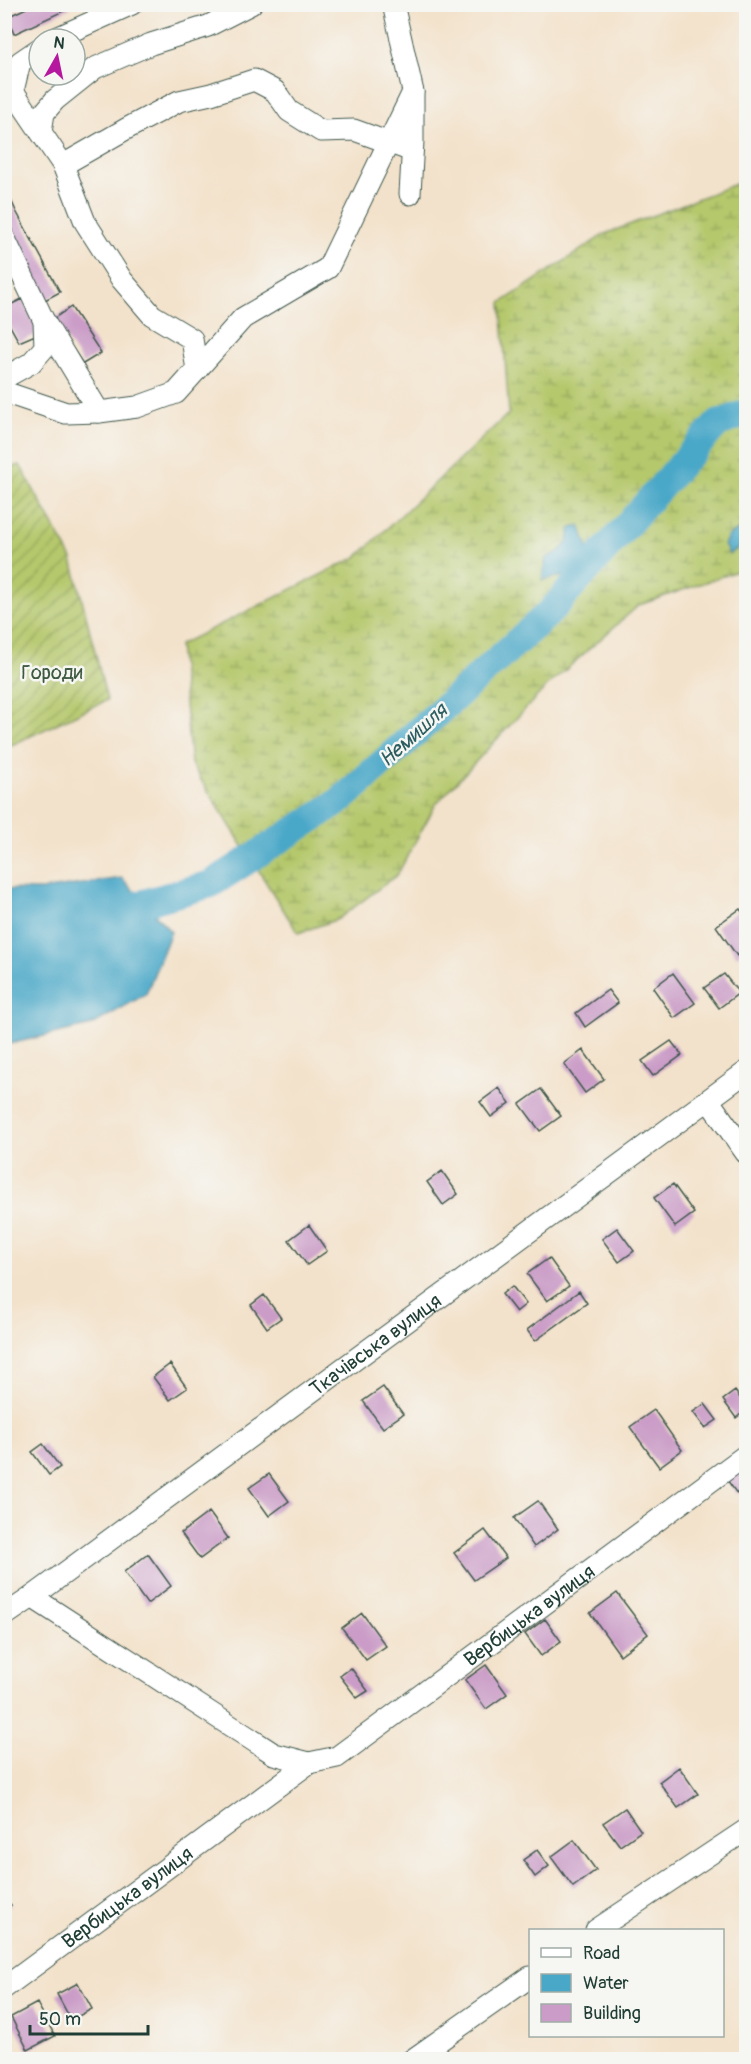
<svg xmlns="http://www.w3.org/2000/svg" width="751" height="2064" font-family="Pangolin,sans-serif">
	<defs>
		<pattern id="wetland-marsh" width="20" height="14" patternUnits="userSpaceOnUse" patternTransform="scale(1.5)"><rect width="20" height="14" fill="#b5c86c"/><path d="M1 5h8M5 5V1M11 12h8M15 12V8" fill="none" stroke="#93a45a"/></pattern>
		<pattern id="garden-furrows" width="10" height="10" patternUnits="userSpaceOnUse" patternTransform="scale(1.5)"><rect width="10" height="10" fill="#b5c86c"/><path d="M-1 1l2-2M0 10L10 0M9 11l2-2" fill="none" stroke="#93a45a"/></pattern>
	</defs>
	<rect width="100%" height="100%" fill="#f6f6f2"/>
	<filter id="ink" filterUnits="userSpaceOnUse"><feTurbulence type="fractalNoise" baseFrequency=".0167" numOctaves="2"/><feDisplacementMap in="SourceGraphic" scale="12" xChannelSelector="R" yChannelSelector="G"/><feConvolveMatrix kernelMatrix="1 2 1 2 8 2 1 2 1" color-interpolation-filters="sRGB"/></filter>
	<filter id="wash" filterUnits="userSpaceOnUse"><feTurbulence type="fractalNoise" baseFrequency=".008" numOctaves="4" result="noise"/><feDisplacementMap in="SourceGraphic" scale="24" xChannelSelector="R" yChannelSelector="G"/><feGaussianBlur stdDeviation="1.35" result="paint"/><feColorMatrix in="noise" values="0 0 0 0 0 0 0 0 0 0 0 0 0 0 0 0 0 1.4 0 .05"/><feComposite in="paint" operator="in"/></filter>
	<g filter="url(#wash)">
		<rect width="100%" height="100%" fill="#f3e2cb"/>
		<path fill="url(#wetland-marsh)" stroke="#6a8250" stroke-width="1.5" d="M746,180V568L639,605L544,689L436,804L397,875L338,919L298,933L191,764L179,645L357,557L509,413L501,303L605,234Z"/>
		<path fill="url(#garden-furrows)" stroke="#6a8250" stroke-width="1.5" d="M20,465L72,559L107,700L5,748V470Z"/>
		<path fill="#49a7c8" stroke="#34727e" stroke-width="1.5" d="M580,525L588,548L574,574L542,580L546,558C560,553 570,545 570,529Z
			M746,525V544L729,554L724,545L728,536Z
			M122,878L171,932L146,994L92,1025L5,1045V889L41,890Z"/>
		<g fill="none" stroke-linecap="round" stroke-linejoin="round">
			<path stroke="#49a7c8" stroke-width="28" d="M108,913L211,884L340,801L549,613L717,424L746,413"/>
		</g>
		<g id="blocks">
			<path fill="#ca9cc7" d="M35,4H68L70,8L14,34L7,17Z
				M4,185L16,211L60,292L45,300L4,224Z
				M22,299L40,333L19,342L4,315V308Z
				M71,307L101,353L83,364L53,319Z
				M740,909L746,917V949L737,956L716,926Z
				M673,973L695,1003L674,1018L653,988Z
				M724,974L739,993L719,1008L704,988Z
				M608,990L618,1003L585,1027L576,1013Z
				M671,1041L682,1055L653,1076L642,1061Z
				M583,1050L604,1079L585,1093L564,1064Z
				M499,1088L510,1103L491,1117L480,1102Z
				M541,1089L561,1116L540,1131L520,1104Z
				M442,1171L458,1194L443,1205L427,1182Z
				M673,1184L694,1213L675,1227L654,1198Z
				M309,1225L327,1251L307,1265L289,1240Z
				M617,1228L634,1251L619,1262L602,1239Z
				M549,1258L569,1286L547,1301L527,1274Z
				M512,1286L526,1304L516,1312L502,1294Z
				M579,1291L587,1303L535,1341L527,1330Z
				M264,1295L281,1318L267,1328L251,1305Z
				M170,1364L187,1388L170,1400L153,1377Z
				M383,1387L403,1414L383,1428L363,1401Z
				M735,1391L746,1406V1410L736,1418L723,1400Z
				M705,1404L717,1420L705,1428L693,1412Z
				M654,1410L682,1450L659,1467L630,1427Z
				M43,1444L60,1467L49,1475L32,1452Z
				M741,1466L746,1473V1487L737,1494L725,1477Z
				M269,1474L289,1501L269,1516L249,1488Z
				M538,1501L558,1529L534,1547L514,1518Z
				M209,1512L228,1538L200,1559L181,1533Z
				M485,1530L506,1558L474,1580L454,1553Z
				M148,1554L171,1586L147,1604L124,1572Z
				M617,1593L648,1634L620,1655L590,1613Z
				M362,1613L386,1646L366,1660L342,1628Z
				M545,1619L561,1641L541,1656L525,1634Z
				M486,1665L507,1694L486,1709L465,1680Z
				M351,1668L368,1691L357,1698L340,1676Z
				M679,1767L698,1794L678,1808L659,1782Z
				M625,1808L641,1831L620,1846L603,1823Z
				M574,1840L596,1870L573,1887L551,1857Z
				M537,1850L549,1866L535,1877L523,1860Z
				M4,1896L11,1905L4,1910Z
				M78,1983L92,2009L71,2020L57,1994Z
				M37,2003L55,2036L28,2050L11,2017Z"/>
		</g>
	</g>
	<g filter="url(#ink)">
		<use href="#blocks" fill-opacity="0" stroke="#3f564b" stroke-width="1.5"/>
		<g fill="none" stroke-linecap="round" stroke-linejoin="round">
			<g stroke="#3f564b" stroke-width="23">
				<g id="minor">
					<path d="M393,4L413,92V141L410,194"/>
					<path d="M54,39L132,4"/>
					<path d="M39,49L20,62L13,91L63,165L85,222L122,280L152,315L192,339L197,370"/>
					<path d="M41,132L44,113L55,100L95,68L151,44L208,26L251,4"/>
					<path d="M63,165L126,129L179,101L211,94L254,80L275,91L289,111L321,131L354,130L412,151"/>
					<path d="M4,237L44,321L99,412"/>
					<path d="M4,378L31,363L45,347L44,321"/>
					<path d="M4,392L66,413L99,412L137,407L176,393L243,318L328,268L413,92"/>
					<path d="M709,1101L746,1153"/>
					<path id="s1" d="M32,1597L274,1754L309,1763L337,1757L746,1455"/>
					<path id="s2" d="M4,1616L32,1597L746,1072"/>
					<path d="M596,1930L746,1830"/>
					<path id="s3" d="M4,1988L309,1763"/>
					<path d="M412,2060L530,1977"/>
				</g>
			</g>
			<use href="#minor" stroke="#fff" stroke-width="21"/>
		</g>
	</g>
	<g text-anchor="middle" stroke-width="5" stroke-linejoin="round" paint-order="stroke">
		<g font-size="20" fill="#3d593f" stroke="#f6f6f2">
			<text x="52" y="679">Городи</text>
		</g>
		<g font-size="20" fill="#1f3d34" stroke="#f6f6f2">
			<text dy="7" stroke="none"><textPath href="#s2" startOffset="460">Ткачівська вулиця</textPath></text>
			<text dy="7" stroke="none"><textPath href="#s1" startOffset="592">Вербицька вулиця</textPath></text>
			<text dy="7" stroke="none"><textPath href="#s3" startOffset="153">Вербицька вулиця</textPath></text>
		</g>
		<g font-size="21" font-style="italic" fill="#2c5d60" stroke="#f6f6f2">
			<text transform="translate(413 735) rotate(-42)" y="7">Немишля</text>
		</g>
	</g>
	<rect width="751" height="2064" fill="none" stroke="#f6f6f2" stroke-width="24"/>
	<rect x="529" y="1929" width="195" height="108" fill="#f6f6f2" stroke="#a0aca6" stroke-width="1.5"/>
	<rect x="541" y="1948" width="30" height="9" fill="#ffffff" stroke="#a0aca6" stroke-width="1.5"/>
	<text x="583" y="1959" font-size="18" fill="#1f3d34">Road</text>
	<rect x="541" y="1974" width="30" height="18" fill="#49a7c8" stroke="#a0aca6" stroke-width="1.5"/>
	<text x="583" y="1989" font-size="18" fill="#1f3d34">Water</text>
	<rect x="541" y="2004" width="30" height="18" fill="#ca9cc7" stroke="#a0aca6" stroke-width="1.5"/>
	<text x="583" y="2019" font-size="18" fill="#1f3d34">Building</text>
	<g transform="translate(57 57) rotate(9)"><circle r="28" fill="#f6f6f2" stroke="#a0aca6" stroke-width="1.5"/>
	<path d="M0-4.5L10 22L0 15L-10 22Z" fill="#b5179e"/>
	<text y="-9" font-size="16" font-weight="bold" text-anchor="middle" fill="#1f3d34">N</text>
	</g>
	<path d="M30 2025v9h118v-9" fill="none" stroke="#1f3d34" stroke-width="3"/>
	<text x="39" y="2025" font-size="18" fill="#1f3d34" stroke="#f6f6f2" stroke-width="4.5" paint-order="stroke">50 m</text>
</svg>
